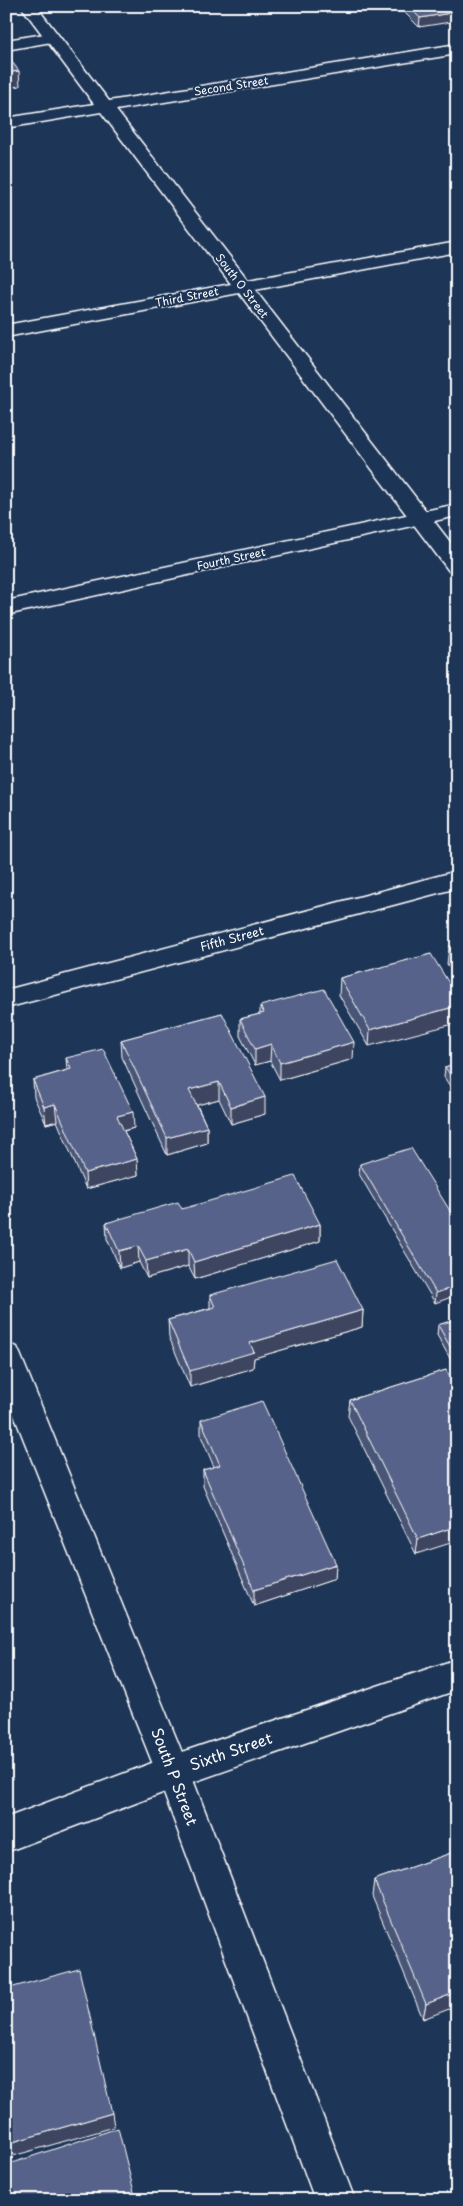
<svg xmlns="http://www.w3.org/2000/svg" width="463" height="2206" font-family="'Playpen Sans',sans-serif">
	<rect width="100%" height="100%" fill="#1d3557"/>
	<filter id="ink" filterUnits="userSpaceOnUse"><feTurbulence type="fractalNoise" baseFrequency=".02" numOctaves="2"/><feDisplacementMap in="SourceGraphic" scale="10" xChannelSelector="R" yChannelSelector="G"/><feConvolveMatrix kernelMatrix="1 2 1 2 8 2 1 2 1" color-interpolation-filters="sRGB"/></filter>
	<g filter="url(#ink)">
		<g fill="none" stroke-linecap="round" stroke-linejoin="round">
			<g stroke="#fff" stroke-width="3">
				<path id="service" d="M51,33L57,35L59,38L57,41L6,50V40Z"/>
			</g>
			<g stroke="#fff" stroke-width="3">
				<path id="minor" d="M21,6H36L109,101L457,44V54L116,110L248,280L457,242V252L255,290L457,551V572L449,571L239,293L6,337V325L231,284L101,112L6,128V118L94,104Z
					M457,871V888L6,1008V990Z
					M457,1659V1690L173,1789L6,1852V1818L173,1755Z"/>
			</g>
			<g stroke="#fff" stroke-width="3">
				<path id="tertiary" d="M6,1344L17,1347L21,1356L190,1772L355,2200H315L156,1772L6,1395Z"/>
			</g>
			<g stroke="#fff" stroke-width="3">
				<path id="secondary" d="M457,504V516L6,615V601Z"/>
			</g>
			<use href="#service" fill="#1d3557" fill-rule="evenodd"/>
			<use href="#minor" fill="#1d3557" fill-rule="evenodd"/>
			<use href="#tertiary" fill="#1d3557" fill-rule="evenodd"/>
			<use href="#secondary" fill="#1d3557" fill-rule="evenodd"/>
		</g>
		<path fill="#4a5476" stroke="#fff" d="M398,6H457L419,27Z
			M457,944V979L447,964L449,947Z
			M431,954L369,1046L339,995L340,978Z
			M260,1006L353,1059L280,1080L270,1061L255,1065L240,1036V1019L260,1014Z
			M222,1013L265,1114L231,1124L219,1099L197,1105L207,1127V1143L167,1155L122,1057L121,1040Z
			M66,1058L134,1128L124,1131L137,1159L138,1175L86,1189L57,1121L46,1124L34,1097L33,1080L67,1070Z
			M457,1063V1097L444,1077L445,1067Z
			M360,1164L457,1222L435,1303L359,1174Z
			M182,1209L320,1224V1241L195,1279L188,1266L147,1278L139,1262L120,1268L107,1239L106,1223Z
			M210,1295L363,1310L362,1327L254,1358L253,1368L190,1387L169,1337L168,1320L210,1308Z
			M457,1319V1371L437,1335L438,1325Z
			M446,1370L416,1554L348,1416L350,1400Z
			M201,1420L336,1564L335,1579L254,1606L203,1486V1470L214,1467L201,1436Z
			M457,1851L423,2019L372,1896L374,1880Z"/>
		<path fill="#3c4560" stroke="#fff" d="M457,12V21L419,27L420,18Z
			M19,71L20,86L6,88V73Z
			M457,1006V1023L369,1046L370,1030Z
			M354,1042L353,1059L280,1080V1063Z
			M271,1044L270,1061L255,1065V1049Z
			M219,1082V1099L190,1107L189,1090Z
			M265,1097V1114L231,1124V1107Z
			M55,1104L57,1121L46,1124L44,1107Z
			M133,1112L134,1128L118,1132L117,1116Z
			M207,1127V1143L167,1155V1138Z
			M137,1159L138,1175L86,1189L85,1173Z
			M320,1224V1241L195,1279L194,1262Z
			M138,1246L139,1262L120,1268L119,1251Z
			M188,1249V1266L147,1278L146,1261Z
			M457,1286V1295L435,1303L436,1293Z
			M363,1310L362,1327L254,1358L253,1368L190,1387V1371L250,1343Z
			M457,1526V1541L416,1554L418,1539Z
			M336,1564L335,1579L254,1606V1590Z
			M457,1992V2006L423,2019L426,2004Z
			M112,2113L114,2127L6,2158V2144Z"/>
		<path fill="#566289" stroke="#fff" d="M408,6H457V12L420,18Z
			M6,54L19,71L6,73Z
			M457,944V959L449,947Z
			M431,954L457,996V1006L370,1030L340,978Z
			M324,989L354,1042L280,1063L271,1044L255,1049L240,1019L264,1013L260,1006Z
			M222,1013L265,1097L231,1107L219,1082L189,1090L207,1127L167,1138L121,1040Z
			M103,1049L133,1112L117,1116L137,1159L85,1173L55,1104L44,1107L33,1080L71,1069L66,1058Z
			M457,1063V1085L445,1067Z
			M411,1148L457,1222V1286L436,1293L360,1164Z
			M295,1176L320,1224L194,1262L188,1249L146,1261L138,1246L119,1251L106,1223L178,1202L182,1209Z
			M337,1259L363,1310L250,1343L254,1352L190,1371L168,1320L215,1307L210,1295Z
			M457,1319V1359L438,1325Z
			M446,1370L457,1390V1526L418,1539L350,1400Z
			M262,1401L336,1564L254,1590L203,1470L220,1465L201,1420Z
			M457,1851V1992L426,2004L374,1880Z
			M79,1969L112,2113L6,2144V1989Z
			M118,2128L136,2200H6V2165Z"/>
	</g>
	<g text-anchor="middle" stroke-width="4" stroke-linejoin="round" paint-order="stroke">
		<g font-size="11" fill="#fff" stroke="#1d3557">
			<text transform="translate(231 86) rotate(-9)" y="4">Second Street</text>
			<text transform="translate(242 286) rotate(52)" y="4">South O Street</text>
			<text transform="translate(187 297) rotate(-11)" y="4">Third Street</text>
			<text transform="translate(231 559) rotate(-12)" y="4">Fourth Street</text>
		</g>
		<g font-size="12" fill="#fff" stroke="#1d3557">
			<text transform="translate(232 939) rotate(-15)" y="4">Fifth Street</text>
		</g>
		<g font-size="15" fill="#fff" stroke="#1d3557">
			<text transform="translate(231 1752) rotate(-19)" y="5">Sixth Street</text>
			<text transform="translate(174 1777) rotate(69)" y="5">South P Street</text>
		</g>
	</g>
	<rect width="463" height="2206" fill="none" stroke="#1d3557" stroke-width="25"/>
	<rect x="12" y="12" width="438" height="2181" fill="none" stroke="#fff" stroke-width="2" filter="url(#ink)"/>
</svg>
